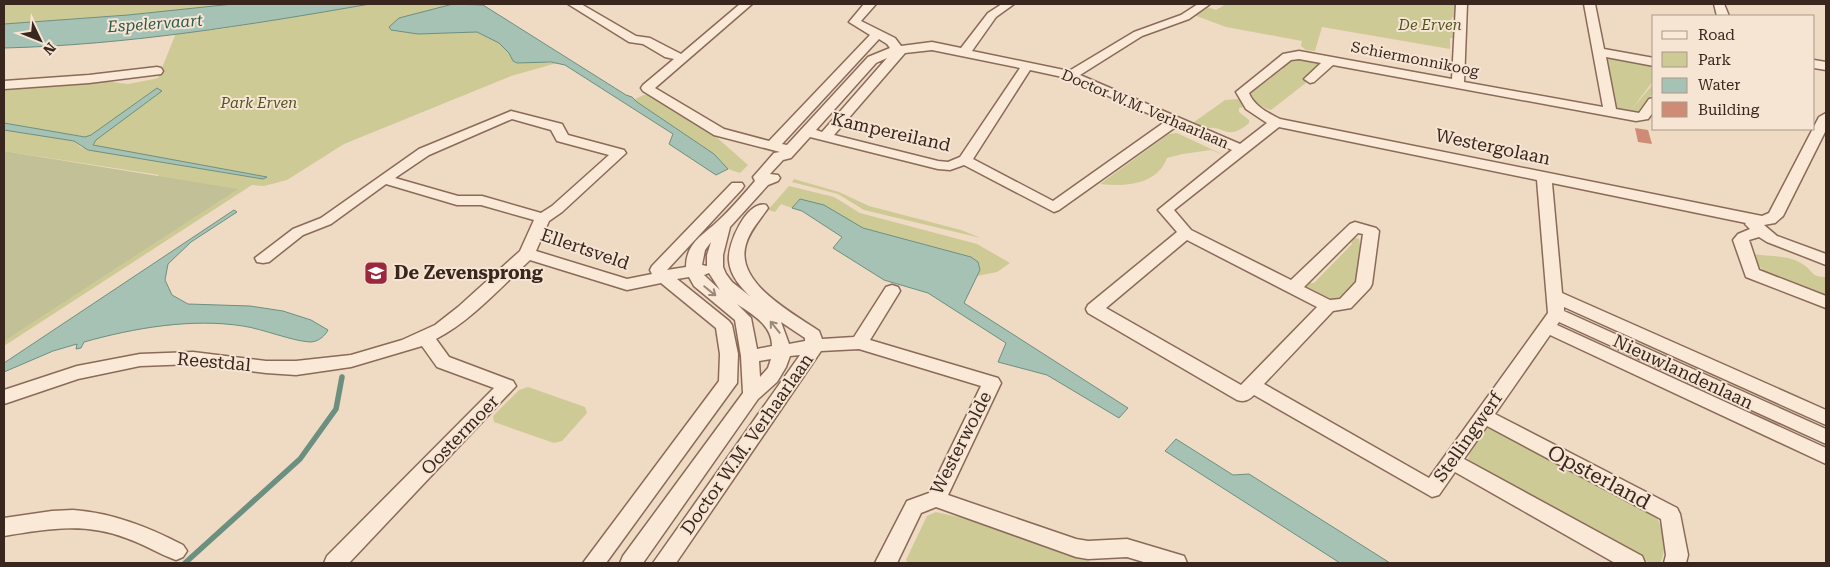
<svg xmlns="http://www.w3.org/2000/svg" width="1830" height="567" font-family="'Roboto Serif',serif">
	<rect width="100%" height="100%" fill="#efdac3"/>
	<path fill="#ceca96" d="M4,4H244L128,15L4,24Z
		M370,4H478L546,63H557L511,76L344,144L287,180L264,186L252,185L4,346V341L159,175L4,151V130L74,141L82,148L153,90L98,132L85,137L4,123V88L104,81L128,84L154,79L158,78L176,33L221,29Z
		M1226,4H1455V18L1452,17L1451,21L1455,22L1454,38H1450V49L1322,27L1315,51L1306,50L1301,46L1302,41L1226,27L1194,15L1207,7L1216,10Z
		M1614,57L1654,64V80L1631,110L1654,83V92L1637,113L1620,110L1615,107L1613,89L1611,88L1607,70H1609L1608,62H1605L1606,59Z
		M1293,58L1321,61L1322,65L1307,82L1271,110C1262,108 1252,101 1251,91L1248,90L1255,89L1283,69L1281,66Z
		M644,95H651L714,135L748,165L740,173L728,169L714,154L637,102L635,99Z
		M1239,99L1247,106L1239,108V112L1249,120V123C1225,144 1222,121 1203,130L1194,125V122L1225,100Z
		M1177,133L1226,156L1211,150L1183,154L1167,158C1157,185 1125,187 1100,184L1169,134Z
		M794,179L839,192L869,206L961,230L981,238L864,210L838,194L792,182Z
		M789,186L834,197L860,213L977,244L1010,263L997,272L977,276L980,270L971,257L863,228L800,199L792,208L781,204L775,212L768,210Z
		M1356,238L1359,239L1360,244L1363,245C1359,271 1362,287 1336,301L1305,286L1307,283H1314L1352,244L1351,239Z
		M1750,253C1767,258 1788,253 1804,265C1814,272 1811,277 1826,277V299L1821,294L1778,277H1772L1773,275L1768,273L1766,276L1763,274L1765,272L1757,264L1753,263L1756,262Z
		M528,387L585,407L587,413L562,441L554,443L494,422L493,416L519,390Z
		M1491,427L1654,513C1663,525 1668,550 1660,563H1651L1641,559L1473,467L1468,459L1470,453L1487,428Z
		M936,512L985,523L1063,550L1062,554L1089,561V563H908L906,560L927,516Z"/>
	<path fill="#c2c096" d="M4,151L238,189L4,341Z"/>
	<path fill="#a5c2b4" stroke="#6c9080" d="M233,4H370C249,25 127,45 4,48V24L128,15Z
		M453,4L483,5L626,95L632,97L637,102L714,154L728,169L716,175L669,144L673,134L565,65L551,62L517,63L513,61L509,53L499,43L477,32L418,34L391,30L389,27L399,18Z
		M157,88L162,91L96,140L93,145L267,177L263,179L88,150L74,141L4,130V123L85,137L91,135Z
		M800,199L824,205L863,228L971,257L978,262L980,270L964,303L1128,408L1119,418L1047,375L998,362L1006,343L928,293L884,280L833,248L842,237L802,211L792,208Z
		M234,210L237,212L191,242L168,264L165,280L172,295L188,304L250,306L283,311L311,320L328,330C325,336 318,342 310,342C292,341 263,329 243,326C191,318 134,328 84,342L81,348L76,349L77,344L53,351L4,372V363Z
		M1176,439L1233,475L1249,474L1390,563H1340L1165,451Z"/>
	<g fill="none" stroke-linecap="round" stroke-linejoin="round">
		<path stroke="#6c9080" stroke-width="5.5" d="M185,563L300,459L336,409L342,377"/>
	</g>
	<path fill="#ce8c77" d="M1635,128L1648,130L1652,144L1638,142Z"/>
	<g fill="none" stroke-linecap="round" stroke-linejoin="round">
		<g stroke="#8a6a59" stroke-width="3">
			<path id="street" d="M568,4H581L636,36L650,38L681,54L740,4H752L655,88L724,129L769,141L870,35L849,22L864,4H876L861,21L895,38L901,46L932,42L961,48L988,13L1002,4H1014L996,17L972,51L1069,71L1134,32L1181,15L1198,4H1210L1189,19L1142,36L1080,75L1240,144L1267,123L1246,109L1236,92L1283,54L1299,51L1452,79L1456,4H1467L1464,82L1603,107L1584,4H1595L1604,49L1654,58V66L1606,57L1616,109L1639,113L1649,99L1654,98V111L1648,119L1636,121L1333,65L1314,82L1310,83L1304,79L1321,63L1299,59L1291,60L1249,93C1254,106 1268,113 1280,119L1762,216L1769,213L1819,117L1826,113V130L1783,216L1775,223L1764,225L1777,236L1826,254V265L1767,242L1759,237L1749,240L1759,270L1826,296V308L1746,277L1733,240L1738,234L1750,229L1745,224L1746,223L1552,183L1562,293L1826,410V425L1564,307V311L1826,429V444L1559,322L1557,325L1826,448V464L1550,335L1495,414L1677,508L1680,514L1688,555L1686,563H1664L1666,555L1661,519L1487,426L1464,459L1642,556L1645,563H1615L1455,472L1439,495L1432,497L1254,395C1248,401 1244,402 1237,400L1088,313L1086,309L1088,305L1177,232L1158,210L1232,150L1177,126L1059,210L1054,212L964,165L950,170L938,169L810,137L791,158L783,160L770,174L778,175L780,178L778,181L768,185L730,227L723,255V267L726,274L732,282L751,297C741,288 730,275 729,261C727,244 747,200 766,205L768,208C760,220 750,230 746,244C734,283 793,313 819,331L822,339L854,337L886,287L892,285L898,287L900,291L870,340L998,378L1001,383L948,495L1076,539L1088,541L1127,539L1184,556L1187,563H1147L1127,557L1088,559L1076,557L936,507L921,513L897,563H875L907,501L929,493L981,386L859,349L821,351L676,563H653L800,355L790,356L786,367L777,382L758,399L643,563H620L623,556L743,393L741,356L735,320L694,286L689,277L677,279L729,321L732,325L738,354L737,383L606,563H583L719,381L720,354L716,328L661,283L627,290L530,260C501,287 471,321 436,339L449,357L513,381L516,386L349,563H324L327,556L494,388L437,367L422,346L351,367L296,375L266,373L193,364L140,366L78,379L4,404V390L77,366L140,354L193,352L266,361H296L351,355L402,340L435,325L458,307L520,251L534,220L481,205H457L386,184L331,224L303,235L269,262L263,263L257,262L255,258L293,229L321,218L419,149L511,111L562,124L568,135L624,150L626,153L562,212L549,221L536,251L627,279L652,274L650,270L652,266L732,183H742L744,186L742,189L667,270L686,267C686,243 702,236 718,221C731,209 743,195 755,181L753,177L774,153L780,152L714,135L643,91L641,88L643,85L674,59L665,57L643,44L629,42ZM879,39L887,44L890,48L868,57L787,145L782,144ZM932,50L1020,68L960,157L948,162L938,161L834,135L905,53ZM887,58L822,132L816,130L876,63ZM1030,70L1067,78L1166,121L1053,201L973,159ZM512,119L551,130L557,141L609,155L552,206L541,213L482,196H458L395,178L429,155ZM1279,127L1537,180L1548,313L1429,478L1264,384L1333,311L1351,308L1370,288L1372,284L1379,231L1376,228L1355,222L1350,224L1291,280L1191,230L1174,210ZM1358,233L1363,234L1356,282L1340,299L1330,300L1304,287ZM1187,240L1317,307L1241,385L1106,308ZM711,242L707,255V266L702,265L705,250ZM709,273L720,290L704,275ZM737,304C753,315 772,325 772,346L757,349L751,318ZM781,322L805,338V341L789,344ZM771,359L768,368L760,377L759,361Z
				M1714,4H1724L1729,16H1717Z
				M1814,60L1826,62V70L1814,68Z
				M157,67L161,68L163,71L161,74L89,83L4,89V81L89,75Z
				M73,510C113,513 148,527 183,545L187,551L183,557L176,560C159,554 144,544 126,538C85,522 46,529 4,536V518L52,511Z"/>
		</g>
		<use href="#street" fill="#fae9d6" fill-rule="evenodd"/>
	</g>
	<defs><path id="oneway-shaft" d="M-6 0H5M1.5-3L5.5 0L1.5 3" fill="none" stroke-width="1.6" stroke-linecap="round" stroke-linejoin="round" transform="scale(1.25)"/></defs>
	<g stroke="#9a887a">
		<use href="#oneway-shaft" transform="translate(710 291) rotate(39)"/>
		<use href="#oneway-shaft" transform="translate(775 327) rotate(-129)"/>
	</g>
	<defs>
		<g id="school-square" transform="scale(1.25)"><rect x="-9" y="-9" width="18" height="18" rx="4" fill="#9b273d" stroke="#f6e5d3"/><path d="M0-5L7-2L0 1L-7-2ZM-4 1L0 2.5L4 1V4Q0 6-4 4Z" fill="#fff"/></g>
	</defs>
	<g fill-rule="evenodd">
		<use href="#school-square" x="376" y="273"/>
	</g>
	<g text-anchor="middle" stroke-width="4" stroke-linejoin="round" paint-order="stroke">
		<g font-size="15" font-style="italic" fill="#535624" stroke="#f6e5d3">
			<text x="1430" y="30">De Erven</text>
			<text x="259" y="108">Park Erven</text>
		</g>
		<g font-size="15" fill="#39261e" stroke="#f6e5d3">
			<text transform="translate(1415 59) rotate(11)" y="5">Schiermonnikoog</text>
			<text transform="translate(1145 109) rotate(23)" y="5">Doctor W.M. Verhaarlaan</text>
		</g>
		<g font-size="16" font-style="italic" fill="#2c5a4e" stroke="#f6e5d3">
			<text transform="translate(155 23) rotate(-4)" y="6">Espelervaart</text>
		</g>
		<g font-size="18" fill="#39261e" stroke="#f6e5d3">
			<text transform="translate(891 132) rotate(13)" y="6">Kampereiland</text>
			<text transform="translate(1493 147) rotate(12)" y="6">Westergolaan</text>
			<text transform="translate(585 249) rotate(19)" y="6">Ellertsveld</text>
			<text transform="translate(214 362) rotate(5)" y="6">Reestdal</text>
			<text transform="translate(1683 372) rotate(25)" y="6">Nieuwlandenlaan</text>
			<text transform="translate(460 435) rotate(-46)" y="6">Oostermoer</text>
			<text transform="translate(1468 437) rotate(-55)" y="6">Stellingwerf</text>
			<text transform="translate(961 443) rotate(-63)" y="6">Westerwolde</text>
			<text transform="translate(747 444) rotate(-55)" y="6">Doctor W.M. Verhaarlaan</text>
		</g>
		<g font-size="18" font-weight="bold" fill="#39261e" stroke="#f6e5d3" text-anchor="start">
			<text x="394" y="279">De Zevensprong</text>
		</g>
		<g font-size="21" fill="#39261e" stroke="#f6e5d3">
			<text transform="translate(1599 477) rotate(28)" y="7">Opsterland</text>
		</g>
	</g>
	<rect width="1830" height="567" fill="none" stroke="#39261e" stroke-width="10"/>
	<rect x="1652" y="15" width="162" height="115" fill="#f6e5d3" stroke="#aa998b"/>
	<rect x="1662" y="31" width="25" height="8" fill="#fae9d6" stroke="#aa998b"/>
	<text x="1698" y="40" font-size="15" fill="#39261e">Road</text>
	<rect x="1662" y="52" width="25" height="15" fill="#ceca96" stroke="#aa998b"/>
	<text x="1698" y="65" font-size="15" fill="#39261e">Park</text>
	<rect x="1662" y="78" width="25" height="15" fill="#a5c2b4" stroke="#aa998b"/>
	<text x="1698" y="90" font-size="15" fill="#39261e">Water</text>
	<rect x="1662" y="102" width="25" height="15" fill="#ce8c77" stroke="#aa998b"/>
	<text x="1698" y="115" font-size="15" fill="#39261e">Building</text>
	<g transform="translate(40 40) rotate(133)" stroke="#f6e5d3" stroke-width="4" paint-order="stroke">
	<path d="M0-4L9 19L0 12L-9 19Z" fill="#39261e"/>
	<text y="-8" font-size="14" font-weight="bold" text-anchor="middle" fill="#39261e">N</text>
	</g>
</svg>
